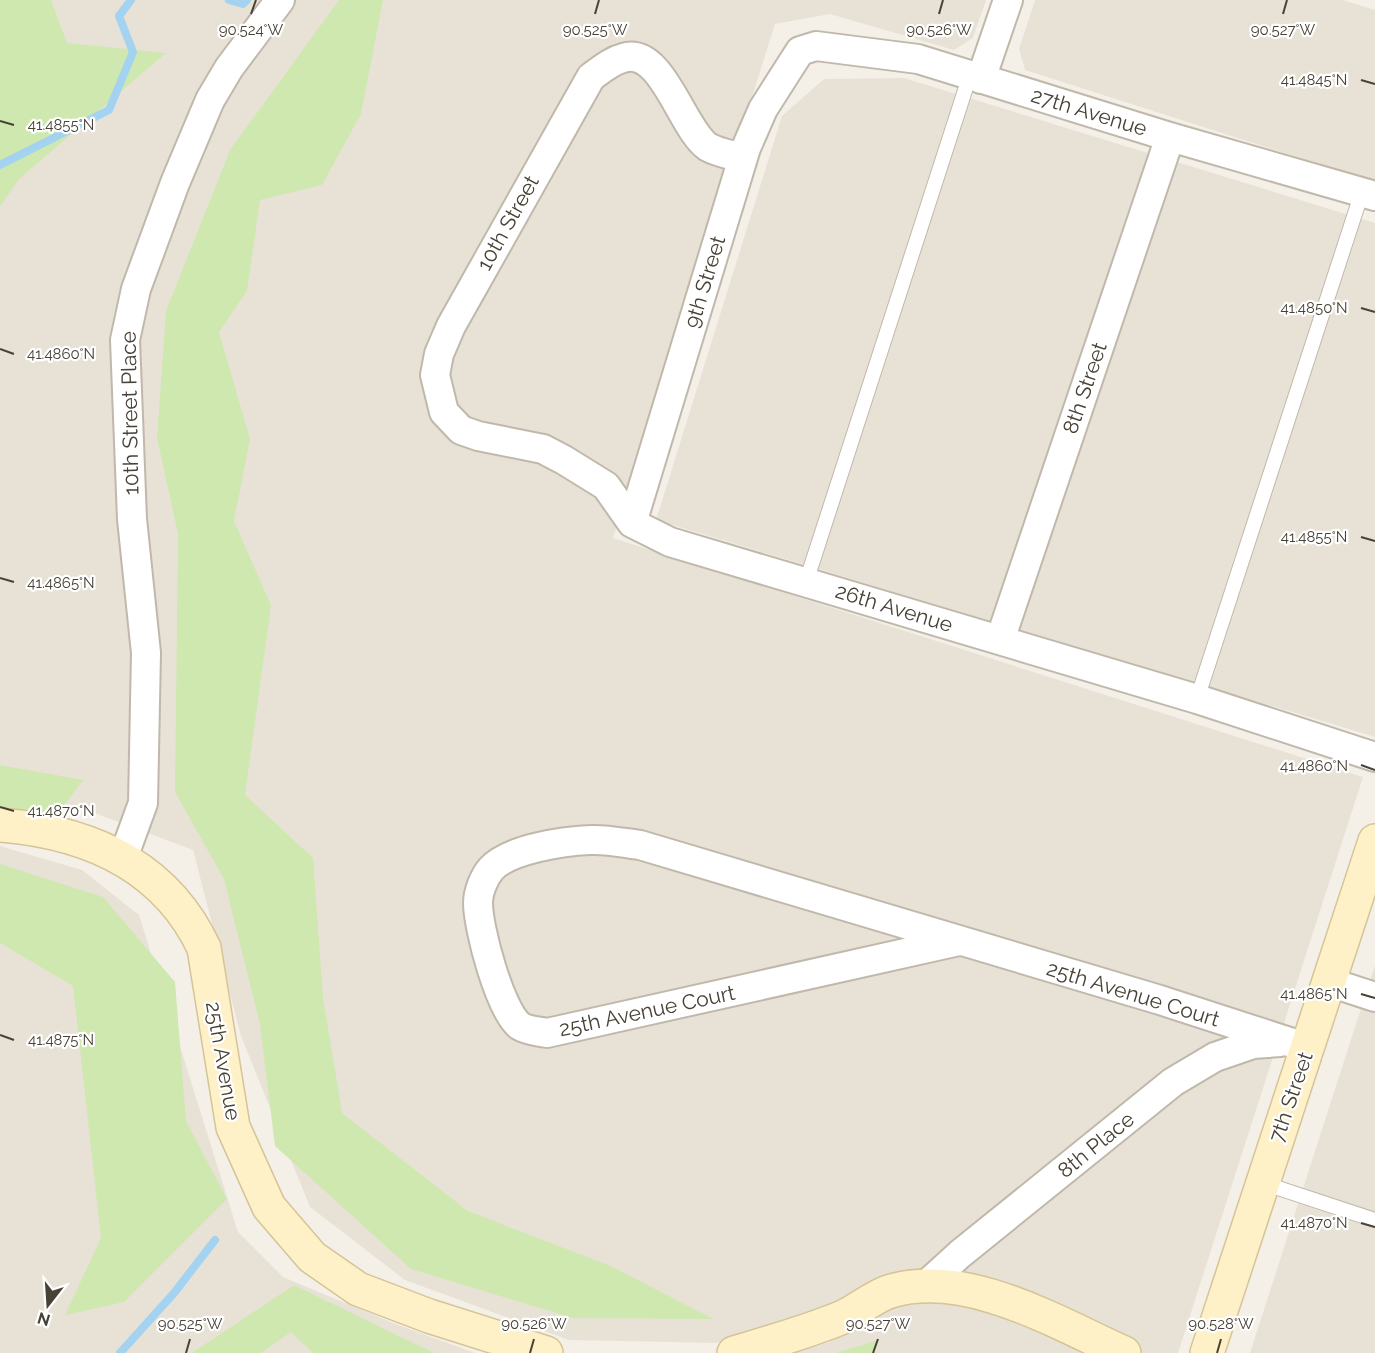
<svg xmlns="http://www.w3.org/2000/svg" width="1375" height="1353" font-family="Raleway,sans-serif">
	<rect width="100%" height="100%" fill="#f4f0e8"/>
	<path fill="#e8e2d6" d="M0,0H986L973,38L954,50L830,14L775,24L613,538L1363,777L1178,1353H791L830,1342L845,1299L717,1343L569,1340L405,1280L310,1207L241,1036L193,850L76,806L0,816Z
		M1035,0H1343L1375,10V182L1025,70L1019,49Z
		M904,78L1375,223V737L656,520L782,116L824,79Z
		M0,846L82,870L139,915L238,1232L283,1277L393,1323L475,1353H0Z
		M1375,965V1353H1250Z"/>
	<path fill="#cfe8b0" d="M0,0H51L67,43L166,53L19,179L0,206Z
		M339,0H383L361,114L322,185L260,200L247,291L219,332L250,439L234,521L271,605L245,795L313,858L323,997L342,1113L468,1211L613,1267L713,1319L573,1318L411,1269L275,1146L260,1025L224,879L175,792L178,534L157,438L166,311L230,150Z
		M0,765L83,780L56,816L0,813Z
		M0,864L103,897L175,982L186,1121L227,1199L124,1302L65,1315L101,1238L73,986L0,943Z
		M294,1285L434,1353H313L291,1332L261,1353H192Z
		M878,1340L875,1353H836Z"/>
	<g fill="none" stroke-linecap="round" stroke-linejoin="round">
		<path stroke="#a4d2f1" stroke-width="8" d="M229,0L243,4L247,0
			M0,165L109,110L133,52L119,16L131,0
			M120,1353L174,1293L215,1240"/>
		<g stroke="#c0b8aa" stroke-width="16">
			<path id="lane" d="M806,582L970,75
				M1197,699L1362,192
				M1263,1183L1375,1220"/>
		</g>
		<g stroke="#c0b8aa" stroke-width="32">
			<path id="street" d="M981,79L1008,0
				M743,158C732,155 719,153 708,147C682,130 662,45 623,58C611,61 601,70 591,77L451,326L439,354L435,375L444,412L461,430L478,436L543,449L564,460L606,486L632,523L670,542L1197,699L1375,757
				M632,523L746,148L763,109L800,51L816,46L918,59L1170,137L1375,196
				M1000,640L1170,137
				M123,858L143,803L146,653L132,519L125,340L136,289L175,183L210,100L229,68L280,0
				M959,941L547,1033C538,1031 528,1031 520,1026C500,1011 478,928 478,903C478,892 484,877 491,869C509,849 564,841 590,840C606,839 624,843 640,845L1160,1000L1308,1048
				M1329,982L1375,997
				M926,1285L960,1254L1173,1082L1215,1057L1253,1044L1280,1042"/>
		</g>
		<g stroke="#d4c497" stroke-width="36">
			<path id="secondary" d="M0,825C88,832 165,865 204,948L233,1127L269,1207L312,1257L358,1289L429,1316L546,1353
				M734,1353C771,1342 807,1332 843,1317C859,1310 874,1296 891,1291C967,1269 1055,1322 1124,1353
				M1207,1353L1375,841"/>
		</g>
		<use href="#lane" stroke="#fff" stroke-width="14"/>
		<use href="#street" stroke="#fff" stroke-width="28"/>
		<use href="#secondary" stroke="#fff1c7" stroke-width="33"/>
	</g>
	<path fill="none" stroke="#474136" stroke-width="2" d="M251,14L256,0M595,14L599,0M939,14L943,0M1283,14L1287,0M1361,80L1375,84M0,121L14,125M1361,308L1375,312M0,349L14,354M1361,537L1375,541M0,578L14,582M1361,765L1375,770M0,807L14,811M1361,994L1375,998M0,1035L14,1040M1361,1223L1375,1227M186,1353L190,1339M530,1353L534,1339M873,1353L878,1339M1217,1353L1221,1339"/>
	<g text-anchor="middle" stroke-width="4.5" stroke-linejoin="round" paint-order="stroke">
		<g font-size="21" fill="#474136" stroke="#fff">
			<text transform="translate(1089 112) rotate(17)" y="7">27th Avenue</text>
			<text transform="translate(508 223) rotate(-61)" y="7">10th Street</text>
			<text transform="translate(705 282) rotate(-73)" y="7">9th Street</text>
			<text transform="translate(1085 388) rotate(-71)" y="7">8th Street</text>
			<text transform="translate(130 413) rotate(-91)" y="7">10th Street Place</text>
			<text transform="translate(894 608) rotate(17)" y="7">26th Avenue</text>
			<text transform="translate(1133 994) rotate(17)" y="7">25th Avenue Court</text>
			<text transform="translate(647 1011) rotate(-12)" y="7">25th Avenue Court</text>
			<text transform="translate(223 1061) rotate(80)" y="7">25th Avenue</text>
			<text transform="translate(1291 1097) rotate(-71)" y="7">7th Street</text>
			<text transform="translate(1096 1145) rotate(-39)" y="7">8th Place</text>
		</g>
	</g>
	<g font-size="15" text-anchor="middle" fill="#474136" stroke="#fff" stroke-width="4.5" stroke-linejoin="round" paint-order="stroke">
		<text x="251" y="35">90.524°W</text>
		<text x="595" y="35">90.525°W</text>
		<text x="939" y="35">90.526°W</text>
		<text x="1283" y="35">90.527°W</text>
		<text x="1314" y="85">41.4845°N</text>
		<text x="61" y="130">41.4855°N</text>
		<text x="1314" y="313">41.4850°N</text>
		<text x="61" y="359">41.4860°N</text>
		<text x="1314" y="542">41.4855°N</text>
		<text x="61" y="588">41.4865°N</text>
		<text x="1314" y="771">41.4860°N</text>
		<text x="61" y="816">41.4870°N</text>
		<text x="1314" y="999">41.4865°N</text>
		<text x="61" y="1045">41.4875°N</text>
		<text x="1314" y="1228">41.4870°N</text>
		<text x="190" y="1329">90.525°W</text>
		<text x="534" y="1329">90.526°W</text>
		<text x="878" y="1329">90.527°W</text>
		<text x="1221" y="1329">90.528°W</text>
	</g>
	<g transform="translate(48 1305) rotate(197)" stroke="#ffffff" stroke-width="4.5" paint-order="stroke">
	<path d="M0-4.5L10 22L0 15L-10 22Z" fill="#474136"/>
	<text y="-9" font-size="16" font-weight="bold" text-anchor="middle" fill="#474136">N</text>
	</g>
</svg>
